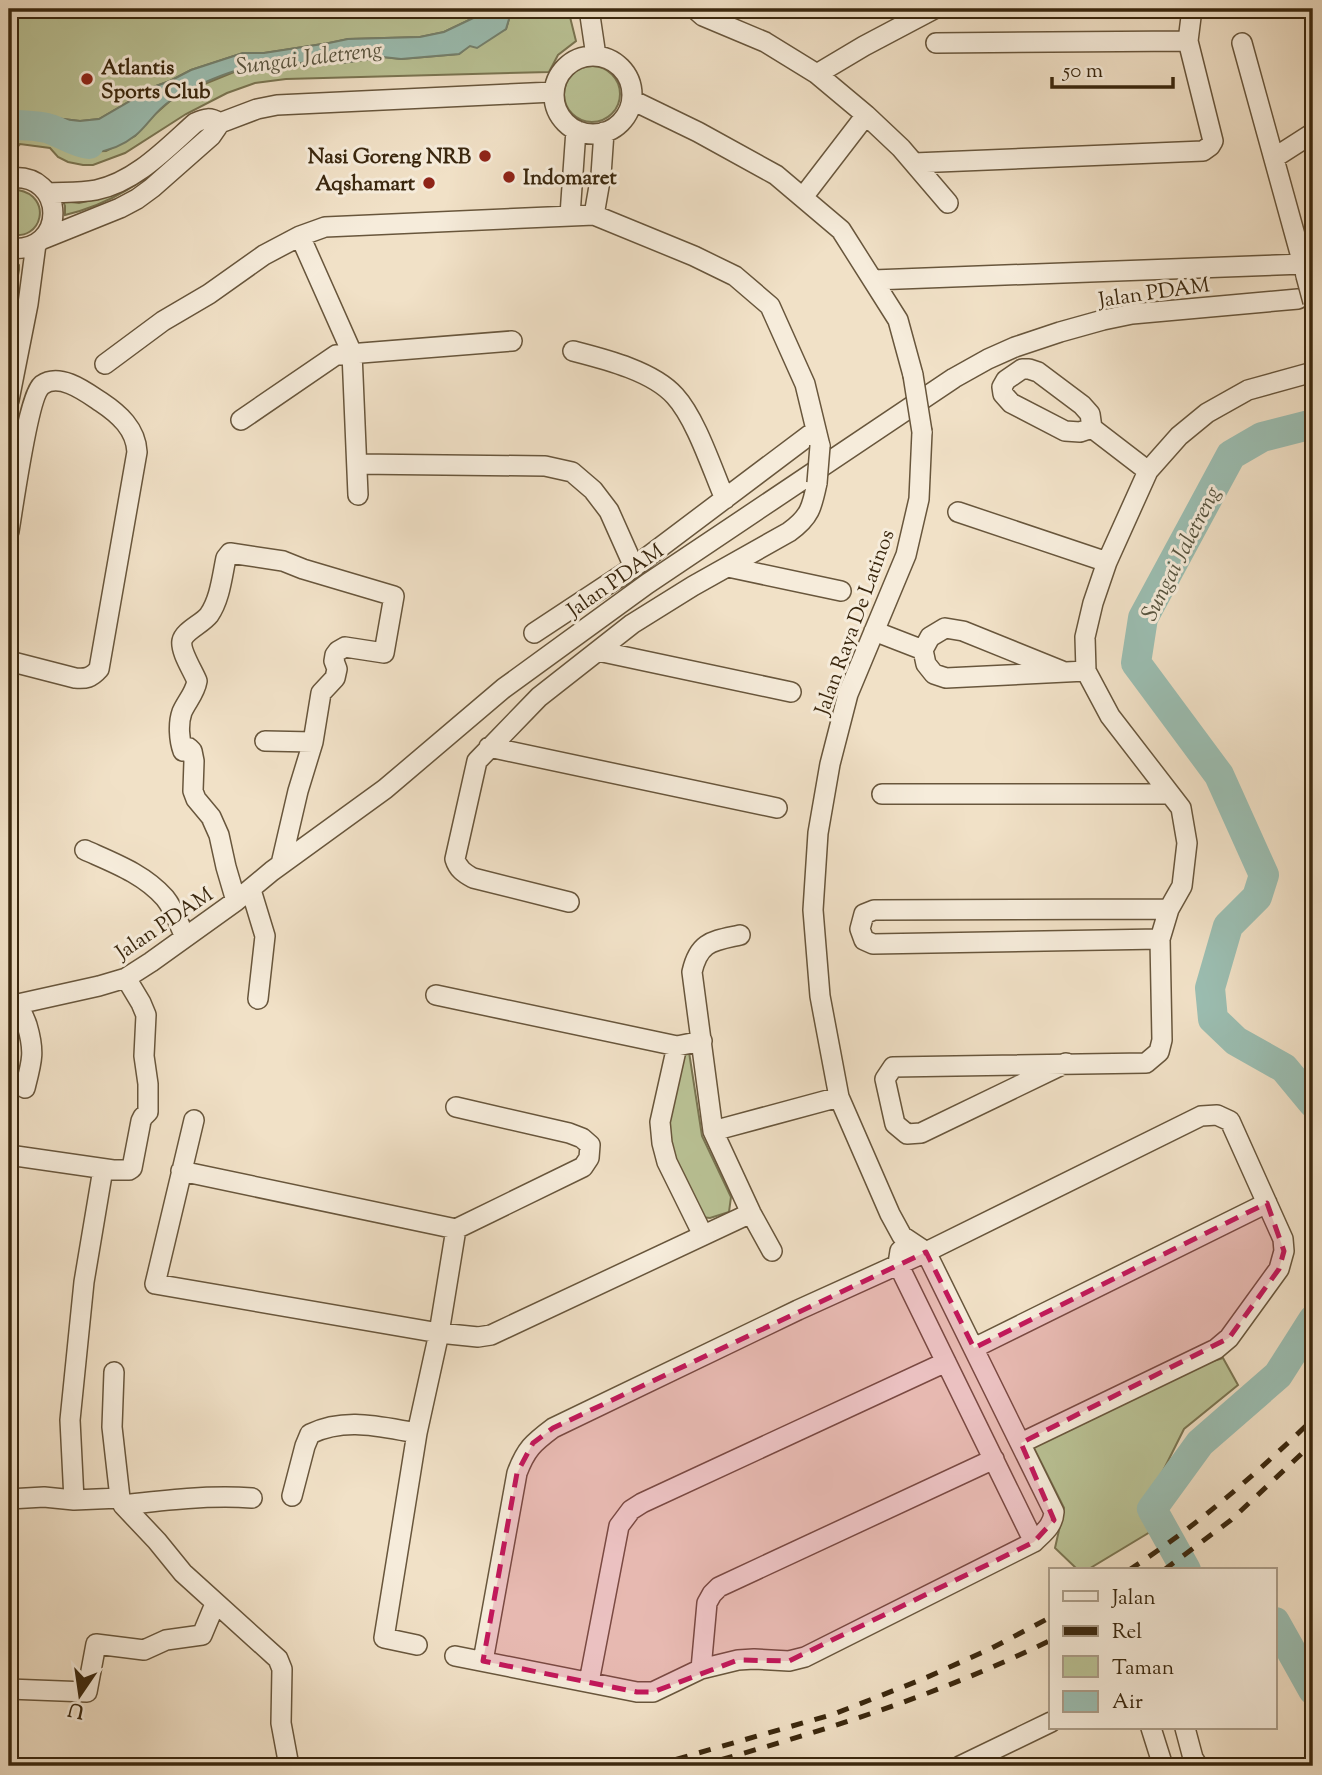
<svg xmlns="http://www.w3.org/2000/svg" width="1322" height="1775" font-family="'Sorts Mill Goudy',serif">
	<rect width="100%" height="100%" fill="#f1e1c7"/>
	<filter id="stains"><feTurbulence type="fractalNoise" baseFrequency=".00286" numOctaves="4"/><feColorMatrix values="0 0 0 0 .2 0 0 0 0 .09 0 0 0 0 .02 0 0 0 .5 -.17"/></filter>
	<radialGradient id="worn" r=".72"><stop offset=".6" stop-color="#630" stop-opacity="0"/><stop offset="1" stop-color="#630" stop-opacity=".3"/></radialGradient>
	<path fill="#bac396" stroke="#7a7552" stroke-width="2" d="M9,9H315L319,13L323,9H487L486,12L444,32L420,37L348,39L329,43L264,53H243L191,70L170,81L156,86L99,119L80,121L54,118L57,146L79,152L106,151L135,136L153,116L170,101L197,87L239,70L329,60L342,63L383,57L401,59L459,54L470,45L506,29L512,9H568L576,41L558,55L549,72L286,79L255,83L227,93L186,114L125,153L93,165H83L68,162L58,157L50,148L20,144L16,149L9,152V141L21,138L24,114L9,112Z
		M564 94a28 28 0 1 1 56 0a28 28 0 1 1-56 0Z
		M182,146C149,180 112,204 65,215V206L63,201L79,203L92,200Z
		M18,190C53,196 43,243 9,234V191Z
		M15,260L19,265V270L9,322V261Z
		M689,1052L702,1136L731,1197L729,1212L710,1218L701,1217L665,1149L673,1053Z
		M1223,1358L1238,1385L1184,1429L1146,1505L1150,1532L1087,1570H1078L1055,1548L1064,1508L1033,1446L1184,1370Z"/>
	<path fill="#9bbeb2" stroke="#748270" stroke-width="2" d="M487,9H512L506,29L477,48L470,46L459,54L401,59L383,57L342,63L329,60C309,62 290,64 270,67C260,68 248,68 238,70C218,76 187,89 170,101C156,110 148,125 136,135C111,155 78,159 51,142L54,118L80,121L99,119L156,86L170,81L191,70L243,53H264L329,43L348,39L420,37L444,32L486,12Z
		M9,112L24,114L21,138L9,141Z"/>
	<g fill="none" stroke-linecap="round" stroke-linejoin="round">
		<path stroke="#9bbeb2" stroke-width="30" d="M9,125C22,125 37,125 50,129C64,134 74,142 89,144
			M1313,424L1262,437L1231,455L1143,618L1136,663L1219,775L1264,875L1257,897L1228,926L1210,988L1213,1019L1236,1041L1284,1068L1313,1103
			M1186,1570L1152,1509L1200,1443L1278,1375L1313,1320
			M1275,1622L1313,1690"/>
		<g stroke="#68563c" stroke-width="22">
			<path id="street" d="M589,9L596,56
				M695,9L703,16L765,42L817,74L866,115L901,148L948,203
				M936,43L1188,41
				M1242,43L1306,275
				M554 95a39 39 0 1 1 78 0a39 39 0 1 1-78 0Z
				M817,74L864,46L934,9
				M632,100L698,132L776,175L841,230L898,320L913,375
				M1274,158L1313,133
				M914,163L1203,151L1210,146L1213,141L1188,41L1192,9
				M9,178C67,171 68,255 9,248
				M47,193C63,192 80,193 96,190C135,182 166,149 195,123C205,118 210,117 220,123
				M803,197L866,115
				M570,215L576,130
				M594,215L601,175L604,132
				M300,236L352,353L358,495
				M43,239L120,208L137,199L152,188L211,136L220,123L257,109L277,105L553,92
				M873,280L1303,264L1313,258
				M573,351C604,359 653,371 675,396C696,419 712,469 725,499
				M105,364L163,321L209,294L264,255L300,236L325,227L594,215L694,256L735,276L770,306L805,384L820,446
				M9,400L28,304L36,244
				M241,420L336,355L512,341
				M1092,428L1080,432L1065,431L1011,403L1003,394L1002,387L1006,380L1022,369H1029L1038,372L1082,405L1090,414L1092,428L1148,471
				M357,464L545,466L572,472L593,490L609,511L634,567
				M958,512L1107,562
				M9,531C13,508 28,396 42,385C60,372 86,392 101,402C119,414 136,429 137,452L99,669C91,678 86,679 75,678L9,661
				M728,567L841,591
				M874,631L923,650
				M534,633L634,567L816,430
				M598,651L791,692
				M1062,671L963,631L945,628L930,637L923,650L926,664L934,674L946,678L1086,671
				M265,741L313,742L298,791L281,864
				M489,747L777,808
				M882,794H1170
				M85,850C114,863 144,874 165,898C174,909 179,924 185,937
				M251,890L265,936L258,999
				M236,901L226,867L219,835L211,817L196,799L193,791L194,761L192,751L189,748L183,751C179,740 178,723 182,712C187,701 195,693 197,681C193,671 180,651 182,641C184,631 202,624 209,615C220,599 222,577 226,558L230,553L283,561L303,569L394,596L384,653L345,647L338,651L335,655L334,661L337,669L335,678L321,693L313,742
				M569,902L473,878C464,873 458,869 455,859L477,761L539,697L632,624L693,586L789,532C810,517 812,507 817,483
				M740,935C713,941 699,941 692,972L713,1131L751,1213L772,1251
				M1160,939L873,944L864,940L860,929L864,914L874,910L1169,909
				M436,995L677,1046L702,1041
				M16,1004C22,1011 24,1017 27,1025C35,1052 32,1061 25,1088
				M9,1006L99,986L126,978L151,962L236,901L272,871L385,789L504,688L647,584L954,378L988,359L1015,347L1060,332L1103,320L1132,314L1298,299
				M677,1046L660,1122L662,1143L667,1162L703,1235
				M1066,1063L921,1133L907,1134L895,1124L885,1079L893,1067L1146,1063L1159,1052L1162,1040L1160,939L1169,909L1182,886L1187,843L1181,808L1110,716L1086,671L1085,637L1093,603L1107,562L1148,471L1179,436L1207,413L1248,390L1313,372
				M194,1120L155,1284L439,1333L478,1337L491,1335L751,1213
				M713,1131L839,1097
				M9,1155L113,1170H129L132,1168L141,1121L143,1117L148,1112V1084L144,1056L146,1015L141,1003L126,978
				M181,1171L456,1229L583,1167L589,1158L590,1145L582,1138L569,1133L456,1107
				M900,1251L898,1264L1034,1542
				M974,1348L1267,1203
				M114,1372L112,1427L120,1498
				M292,1496L305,1446L310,1434C346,1417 380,1427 417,1433
				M9,1499L44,1497L74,1500L120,1498L123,1505C166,1500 209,1495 252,1498
				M74,1500L70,1420L84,1282L103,1169
				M123,1505L157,1541L183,1573L278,1659L282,1669L281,1723L289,1766
				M417,1645L384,1638L417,1433L439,1333L456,1229
				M455,1656L637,1692H653L701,1669L738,1660L754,1659L789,1661L805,1657L1034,1542C1044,1532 1053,1526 1054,1512L926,1252L902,1236L890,1214L839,1097L820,996L813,910L818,833L830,764L848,694L906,555L919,499L922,432
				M483,1661L517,1473C526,1449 533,1443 553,1428L798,1310L926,1252L1201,1116L1217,1115L1230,1121L1283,1239L1284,1251L1279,1269L1229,1338L1216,1349L1021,1443
				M701,1669L707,1603L712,1594L719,1587L994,1459
				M589,1682L619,1526L631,1510L642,1503L946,1362
				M9,1689L87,1692L96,1644L144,1650L166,1640L202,1635L215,1604
				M1151,1728L1163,1766
				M1185,1728L1193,1758L1198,1766
				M960,1766L1051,1722"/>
		</g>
		<use href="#street" stroke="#f6ecdb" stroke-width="19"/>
		<path stroke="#3a270e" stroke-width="5" stroke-dasharray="12 12" stroke-linecap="butt" d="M1129,1570C1197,1526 1255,1475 1313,1419
			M1164,1570L1231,1520L1313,1443
			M653,1766L834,1714L923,1679L990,1649L1051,1617
			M698,1766C818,1733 939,1695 1051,1640"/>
		<g stroke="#68563c" stroke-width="22" stroke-linecap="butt">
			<path id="street-bridge" d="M1306,276L1313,302
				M913,375L922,432
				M817,483L820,446"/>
		</g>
		<use href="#street-bridge" stroke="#f6ecdb" stroke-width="19"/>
	</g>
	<path fill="#c2185b" fill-opacity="0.2" stroke="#c2185b" stroke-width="5" stroke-dasharray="14 9" stroke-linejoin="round" d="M1267,1203L1284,1251L1279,1269L1229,1338L1021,1443L1054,1520L1034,1542L789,1661L738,1660L653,1692H637L483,1661L517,1473L533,1443L553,1428L926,1252L974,1348Z"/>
	<g fill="#8f2418" stroke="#f6ecdb" stroke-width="2.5">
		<circle cx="87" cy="79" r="7"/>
		<circle cx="485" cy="156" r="7"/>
		<circle cx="509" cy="177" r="7"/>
		<circle cx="429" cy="183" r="7"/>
	</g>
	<g text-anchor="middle" stroke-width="6" stroke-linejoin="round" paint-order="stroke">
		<g font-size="21" font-weight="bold" fill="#3a270e" stroke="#f6ecdb" text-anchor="start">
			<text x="101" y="74">Atlantis<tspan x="101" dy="24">Sports Club</tspan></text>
			<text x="471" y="163" text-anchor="end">Nasi Goreng NRB</text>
			<text x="523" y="184">Indomaret</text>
			<text x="415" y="190" text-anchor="end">Aqshamart</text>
		</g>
		<g font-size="21" fill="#3a270e" stroke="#f6ecdb">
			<text transform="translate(1154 292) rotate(-8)" y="7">Jalan PDAM</text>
			<text transform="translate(615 580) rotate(-35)" y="7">Jalan PDAM</text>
			<text transform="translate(854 622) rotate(-70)" y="7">Jalan Raya De Latinos</text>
			<text transform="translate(164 923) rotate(-34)" y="7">Jalan PDAM</text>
		</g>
		<g font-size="23" font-style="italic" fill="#57543f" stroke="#f6ecdb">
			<text transform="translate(309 57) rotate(-7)" y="8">Sungai Jaletreng</text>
			<text transform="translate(1180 553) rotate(-63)" y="8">Sungai Jaletreng</text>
		</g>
	</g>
	<rect width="1322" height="1775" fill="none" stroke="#f1e1c7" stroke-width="35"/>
	<rect x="10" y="10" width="1301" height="1754" fill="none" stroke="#3a270e" stroke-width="3.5"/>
	<rect x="18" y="18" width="1287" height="1740" fill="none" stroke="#3a270e" stroke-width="2"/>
	<rect x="1049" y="1568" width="228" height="161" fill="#f6ecdb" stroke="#ab9d89" stroke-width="2"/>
	<rect x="1063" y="1591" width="35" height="10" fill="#f6ecdb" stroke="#ab9d89" stroke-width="2"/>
	<text x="1112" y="1604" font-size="21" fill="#3a270e">Jalan</text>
	<rect x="1063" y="1626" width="35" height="10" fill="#3a270e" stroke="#ab9d89" stroke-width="2"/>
	<text x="1112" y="1638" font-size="21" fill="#3a270e">Rel</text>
	<rect x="1063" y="1656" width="35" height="21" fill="#bac396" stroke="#ab9d89" stroke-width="2"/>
	<text x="1112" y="1674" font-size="21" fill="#3a270e">Taman</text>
	<rect x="1063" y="1691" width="35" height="21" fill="#9bbeb2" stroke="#ab9d89" stroke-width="2"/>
	<text x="1112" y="1708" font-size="21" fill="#3a270e">Air</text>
	<g transform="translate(80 1695) rotate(193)" stroke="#f6ecdb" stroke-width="5" paint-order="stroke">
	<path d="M0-5L12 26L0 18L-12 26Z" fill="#3a270e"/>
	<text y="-10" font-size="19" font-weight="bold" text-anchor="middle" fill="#3a270e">U</text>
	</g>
	<path d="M1052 77v10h121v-10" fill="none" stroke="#3a270e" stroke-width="3.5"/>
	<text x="1063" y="77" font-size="21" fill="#3a270e" stroke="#f6ecdb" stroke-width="5" paint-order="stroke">50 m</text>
	<rect width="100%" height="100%" filter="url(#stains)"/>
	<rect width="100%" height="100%" fill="url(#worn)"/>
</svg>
